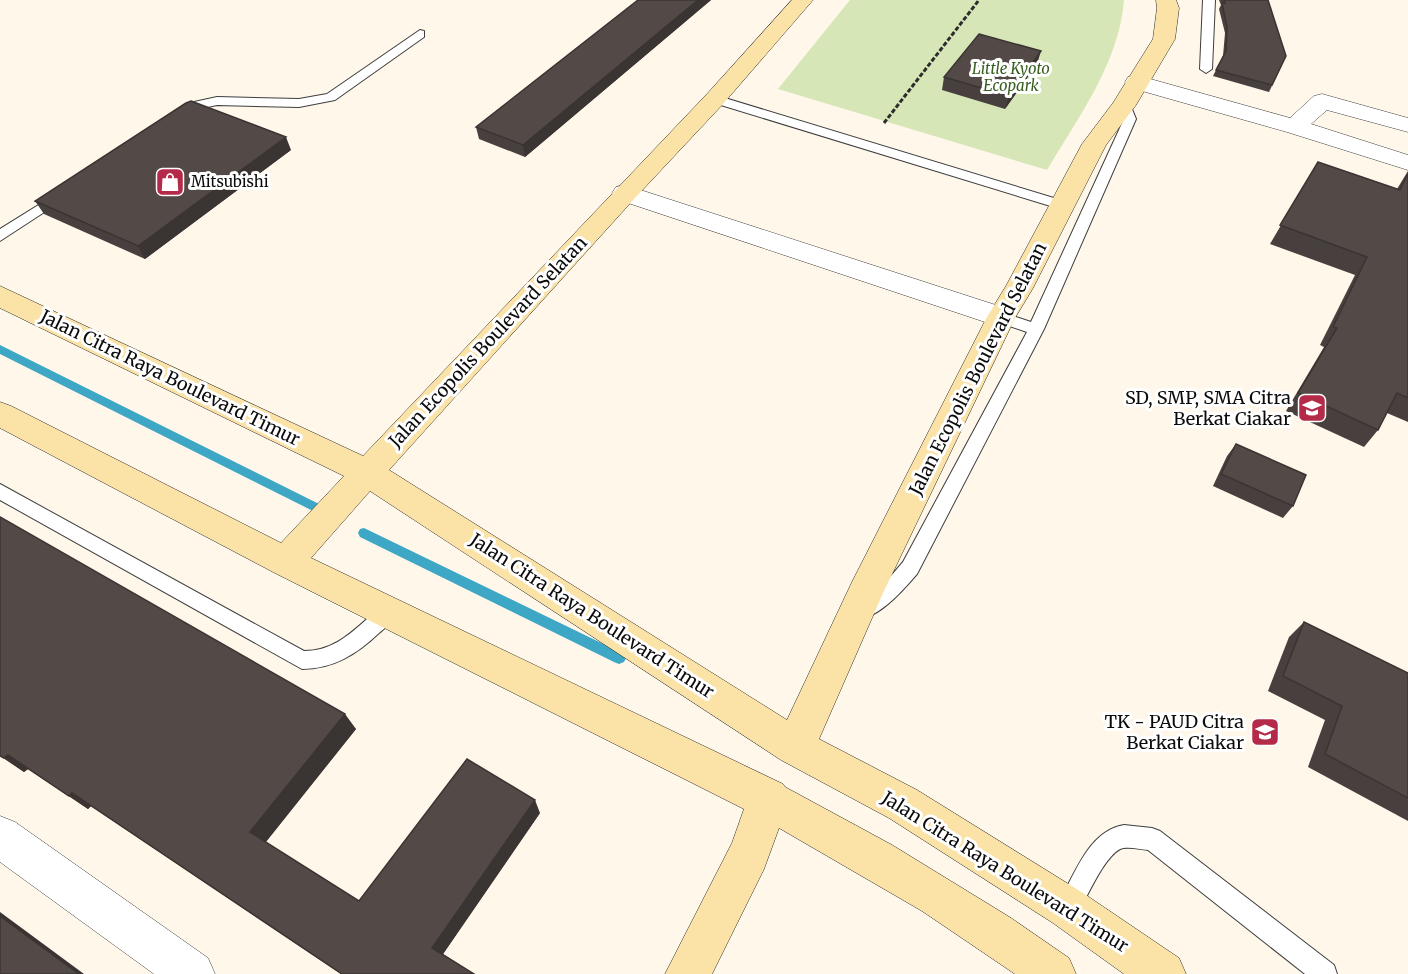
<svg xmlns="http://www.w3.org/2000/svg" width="1408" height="974" font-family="Merriweather,serif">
	<rect width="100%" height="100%" fill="#fef7ea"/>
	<path fill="#d7e6b6" d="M850,0H1124C1119,63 1079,116 1047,170L778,89Z"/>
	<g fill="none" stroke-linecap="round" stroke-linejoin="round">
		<path fill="#3da7c5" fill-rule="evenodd" d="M0,345L319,504L321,507L319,510H311L0,354Z
			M364,528L624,654L626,658L624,662L619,664L614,662L360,537L358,533L360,529Z"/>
		<g stroke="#3e3e3e" stroke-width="2">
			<path id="lane" d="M1203,0H1215L1212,69L1206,73L1200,69Z
				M420,30L424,31V37L335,100L299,107L217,105L203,108L178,120L172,116L194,102L217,97L299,99L327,94Z
				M715,95L1067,202L1069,205L1062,209L1057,208L711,102L709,99Z
				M1124,101L1129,102L1136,119L1044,329L917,574C905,588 874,624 855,617L852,611L855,605L885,583L903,562L1027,332L995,321L993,317L995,313L1001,312L1031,322L1124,119L1118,105Z
				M61,191L68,195L66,198L0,241V229Z
				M0,484L304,651C331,651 348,636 367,619C371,615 376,609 381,606C386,603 390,604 395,606L398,612C394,621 386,627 379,633C357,654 333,669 302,669L0,500Z
				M1124,825L1152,828L1160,831L1334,965L1337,974H1305L1148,850C1139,849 1127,846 1120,849C1103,858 1086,900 1076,916L1068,920L1060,916L1056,908L1060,900C1076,872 1089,831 1124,825Z"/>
		</g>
		<g stroke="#3e3e3e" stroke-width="1">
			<path id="street" d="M1136,75L1290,118L1314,96L1322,94L1408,118V132L1327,110L1311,124L1408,155V170L1287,132L1128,87L1125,82L1128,77Z
				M625,185L1011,310L1015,317L1011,324L1001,327L991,324L616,199L612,193L616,187Z
				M0,816L15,822L208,958L215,974H154L0,862Z"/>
		</g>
		<g stroke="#2d2d2d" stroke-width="1">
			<path id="secondary" d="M792,0H813L723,104L634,199L389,470L787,720L852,582L987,317L1006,286L1082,144L1113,103L1153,39L1157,8L1156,0H1176L1179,8L1175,39L1136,105L1106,145L1033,288L1015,318L883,593L819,739L917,790L1083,893L1179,958L1186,974H1124L1053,923L889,818L781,760L370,491L311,558L783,784L785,787L892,845L1011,918L1069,958L1076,974H1015L922,911L779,828L764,869L712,974H665L732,843L744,809L273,572L0,428V402L11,406L281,543L344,476L0,308V286L363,456L707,94Z"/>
		</g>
		<path stroke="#2d2d2d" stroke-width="3" stroke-dasharray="4.5 2" stroke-linecap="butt" d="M884,123L979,0"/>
		<use href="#lane" fill="#fff" fill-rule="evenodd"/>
		<use href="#street" fill="#fff" fill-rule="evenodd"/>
		<use href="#secondary" fill="#fbe3a8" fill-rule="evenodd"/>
	</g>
	<path fill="#47403e" d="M638,0H711L525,157L479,139L476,127Z
		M1219,0H1268L1286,56L1269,92L1213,76L1223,56L1225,33L1219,9L1221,5Z
		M1037,64L1005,109L942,90L944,77Z
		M291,150L145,259L44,214L35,201Z
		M1318,162L1397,189L1408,171V422L1387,413L1378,430L1364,447L1286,411L1324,347L1320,345L1355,275L1270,244Z
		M1236,444L1293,506L1283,518L1213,486L1227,456Z
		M0,517L356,729L266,842L359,901L540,813L443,954L474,974H341L91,806L88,809L28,769L24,772L0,756Z
		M1304,622L1408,673V821L1308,767L1325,720L1268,691L1289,637Z"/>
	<path fill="#3a3432" d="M698,0H711L525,157L523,145Z
		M1041,51L1037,64L1005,109L1009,96Z
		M286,137L291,150L145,259L138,246Z
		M345,714L356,729L264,844L250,832Z
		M8,755L28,769L24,772L4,758Z
		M72,793L91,806L88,809L69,796Z
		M535,800L540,813L441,957L432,948Z
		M0,912L84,974H79L0,916Z"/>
	<path fill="#534a48" stroke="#3a3432" stroke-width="1.5" d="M638,0H698L523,145L476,127Z
		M1224,0H1268L1286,56L1272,85L1216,70L1226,51L1227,27L1222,3H1225Z
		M979,34L1041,51L1009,96L944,77Z
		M191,101L286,137L138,246L35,201L186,103Z
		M1318,162L1400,190L1408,173V398L1397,393L1378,430L1298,393L1337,328L1333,327L1367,257L1280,225Z
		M1236,444L1306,475L1293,506L1221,474Z
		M0,517L345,714L250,832L359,901L467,759L535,800L432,948L474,974H342L72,793L69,796L8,755L4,758L0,756Z
		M1304,622L1408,673V798L1325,754L1342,706L1283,676Z
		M0,916L79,974H0Z"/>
	<defs>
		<g id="shop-square" transform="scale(1.5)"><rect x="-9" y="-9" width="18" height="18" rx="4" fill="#b32b49" stroke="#fff"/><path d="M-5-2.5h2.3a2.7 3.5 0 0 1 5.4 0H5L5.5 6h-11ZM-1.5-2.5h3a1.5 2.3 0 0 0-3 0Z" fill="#fff"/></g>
		<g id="school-square" transform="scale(1.5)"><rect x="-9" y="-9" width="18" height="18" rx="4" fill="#b32b49" stroke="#fff"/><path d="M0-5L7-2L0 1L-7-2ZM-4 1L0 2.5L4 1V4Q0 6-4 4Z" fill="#fff"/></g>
	</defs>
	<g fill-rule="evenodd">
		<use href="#shop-square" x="170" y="182"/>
		<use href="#school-square" x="1312" y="408"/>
		<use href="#school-square" x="1265" y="732"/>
	</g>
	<g text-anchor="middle" stroke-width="6" stroke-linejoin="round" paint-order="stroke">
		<g font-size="15" font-style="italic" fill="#375e20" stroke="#fff">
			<text x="1011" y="74">Little Kyoto<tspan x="1011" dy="17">Ecopark</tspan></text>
		</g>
		<g font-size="15" fill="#0b0b0b" stroke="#fff" text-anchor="start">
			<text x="191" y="187">Mitsubishi</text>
		</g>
		<g font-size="18" fill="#0b0b0b" stroke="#fff">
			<text transform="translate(488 342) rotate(-47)" y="6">Jalan Ecopolis Boulevard Selatan</text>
			<text transform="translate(978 369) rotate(-63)" y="6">Jalan Ecopolis Boulevard Selatan</text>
			<text transform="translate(170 378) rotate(26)" y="6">Jalan Citra Raya Boulevard Timur</text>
			<text transform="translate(592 616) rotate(33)" y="6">Jalan Citra Raya Boulevard Timur</text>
			<text transform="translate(1005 872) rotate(32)" y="6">Jalan Citra Raya Boulevard Timur</text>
		</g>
		<g font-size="18" fill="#0b0b0b" stroke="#fff" text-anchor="end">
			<text x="1291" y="404">SD, SMP, SMA Citra<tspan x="1291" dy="21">Berkat Ciakar</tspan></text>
			<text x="1244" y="728">TK - PAUD Citra<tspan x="1244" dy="21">Berkat Ciakar</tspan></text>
		</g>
	</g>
</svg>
